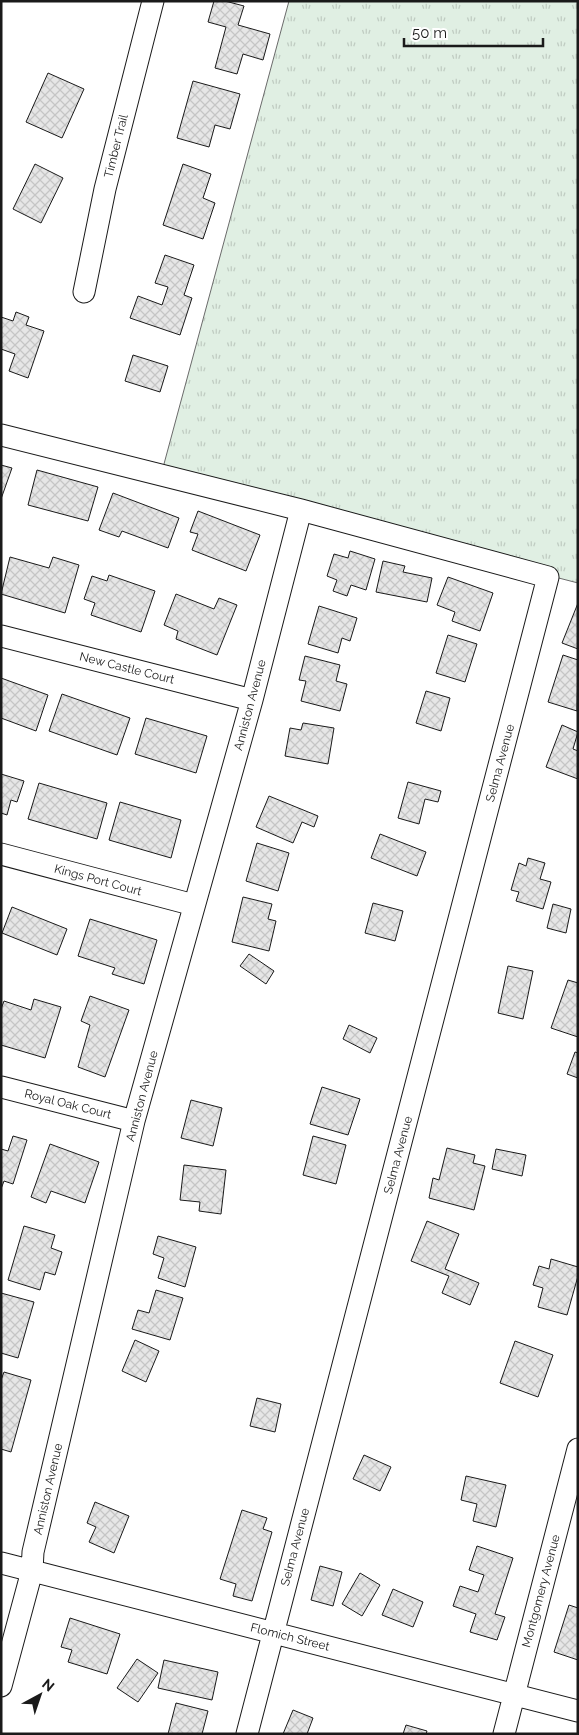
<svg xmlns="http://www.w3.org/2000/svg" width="579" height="1735" font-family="Raleway,sans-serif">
	<defs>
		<pattern id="grass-tufts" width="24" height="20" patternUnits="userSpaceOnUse" patternTransform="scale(1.25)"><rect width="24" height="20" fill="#e0efe3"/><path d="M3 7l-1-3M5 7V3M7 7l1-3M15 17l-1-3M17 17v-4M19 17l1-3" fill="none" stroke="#c0ccc2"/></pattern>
		<pattern id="building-cross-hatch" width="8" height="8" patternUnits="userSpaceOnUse" patternTransform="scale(1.25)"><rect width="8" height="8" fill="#e6e6e6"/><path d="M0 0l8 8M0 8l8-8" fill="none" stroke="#c5c5c5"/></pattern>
	</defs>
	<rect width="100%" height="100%" fill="#fff"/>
	<path fill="url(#grass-tufts)" stroke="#6a6a6a" d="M289,1H578V583L161,475Z"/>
	<path fill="url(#building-cross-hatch)" stroke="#1a1a1a" d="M214,1H225L244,6L238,25L270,34L263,60L243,54L237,74L215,68L226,27L208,22Z
		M48,73L84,89L62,138L26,122Z
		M193,81L240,94L230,129L215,125L209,147L177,138Z
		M35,164L63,178L41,223L13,209Z
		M183,164L211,174L203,198L215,203L203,239L163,225Z
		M165,255L194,265L184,295L192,298L180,335L130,318L138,296L162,305L168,287L155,283Z
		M16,312L29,317L26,325L44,331L28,378L9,371L15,354L1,349V317L13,321Z
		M133,355L168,366L160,392L125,381Z
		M1,465L12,468L1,499Z
		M37,470L98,487L88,521L28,505Z
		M113,493L179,518L168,548L122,531L119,537L99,530Z
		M198,511L260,535L246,571L192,550L198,534L190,532Z
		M350,551L375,559L366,590L351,585L347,596L333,591L337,580L327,576L334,554L348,558Z
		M10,557L49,568L53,557L79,565L65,613L1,594Z
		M383,561L405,566L403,572L432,578L427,602L376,592Z
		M109,575L155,591L141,632L91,615L95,603L84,599L92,576L107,581Z
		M448,577L493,593L480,631L452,621L455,612L437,605Z
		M176,594L214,609L219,598L237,605L217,655L176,639L178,631L164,625Z
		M578,603V649L562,643Z
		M319,606L357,618L350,641L342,638L338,653L308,644Z
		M448,635L477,644L465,682L436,673Z
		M563,655L578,660L577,711L548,702Z
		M305,656L340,665L336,681L347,684L340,711L301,701L306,681L299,680Z
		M1,678L48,695L36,731L1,718Z
		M426,691L450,698L441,731L416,723Z
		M62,694L130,718L117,755L49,731Z
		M146,718L207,736L196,773L135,754Z
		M303,723L334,728L328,764L285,756L290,728L301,730Z
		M562,725L578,732L573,749L578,751V779L546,767Z
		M1,774L24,781L17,802L11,800L7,815L1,813Z
		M408,782L441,791L438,802L425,799L419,824L398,818Z
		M39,783L107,803L97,839L28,819Z
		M269,796L318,816L314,827L302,822L293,843L256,827Z
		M120,802L181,820L171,858L109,840Z
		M380,834L426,852L417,876L371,858Z
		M257,843L289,853L278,891L246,881Z
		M528,858L545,863L540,879L551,882L543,909L516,901L519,892L511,890L519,863L526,866Z
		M243,897L272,904L268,919L276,921L269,951L232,942Z
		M373,903L403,911L395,941L365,933Z
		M553,904L571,909L566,933L547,928Z
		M12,907L67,929L57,955L2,933Z
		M90,919L157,940L144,984L112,974L115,968L78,956Z
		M249,954L274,971L266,984L240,966Z
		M508,966L533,971L523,1019L498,1013Z
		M568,980L578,983V1037L551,1028Z
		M90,996L129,1010L105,1077L78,1067L90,1025L81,1021Z
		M34,999L61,1007L45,1058L1,1045V1009L4,1001L31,1010Z
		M349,1025L377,1038L370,1053L343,1039Z
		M575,1052L578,1053V1078L567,1074Z
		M322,1087L360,1099L348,1135L310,1124Z
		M191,1100L222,1108L213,1146L181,1138Z
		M13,1136L27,1140L13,1184L4,1181L1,1189V1149L8,1151Z
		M313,1136L346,1145L336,1184L303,1175Z
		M50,1144L99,1162L85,1203L51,1191L46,1203L31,1197Z
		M447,1148L475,1155L473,1163L485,1166L474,1210L429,1198L433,1178L439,1180Z
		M496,1149L526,1155L522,1176L492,1169Z
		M184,1165L226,1170L221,1214L199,1211L200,1202L180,1200Z
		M427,1221L459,1234L445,1269L479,1283L470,1305L442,1293L449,1276L411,1261Z
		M24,1226L55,1235L51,1248L62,1252L55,1275L45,1272L40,1290L8,1280Z
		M158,1236L196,1247L185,1287L158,1278L164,1258L153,1254Z
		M551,1259L578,1267V1276L567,1315L538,1307L543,1288L533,1285L539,1266L549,1269Z
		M156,1290L183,1298L170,1340L132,1329L138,1310L149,1313Z
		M1,1293L34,1302L18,1358L1,1353Z
		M135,1340L159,1351L146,1382L122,1371Z
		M515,1341L553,1355L538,1397L500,1383Z
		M4,1372L31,1380L11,1452L1,1449V1380Z
		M257,1398L281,1404L275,1432L250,1426Z
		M364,1455L391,1467L380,1491L353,1479Z
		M466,1476L506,1485L496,1527L473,1521L477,1504L461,1500Z
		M95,1502L129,1516L114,1553L89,1542L96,1527L87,1523Z
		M242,1510L267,1518L263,1529L272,1532L252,1601L233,1596L236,1584L220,1579Z
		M477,1546L513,1558L495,1614L505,1617L497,1640L470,1632L476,1614L453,1606L460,1586L478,1592L484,1575L469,1570Z
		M320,1566L342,1572L333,1606L311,1600Z
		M360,1573L380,1585L362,1616L342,1604Z
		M393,1589L423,1602L413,1627L382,1615Z
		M569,1605L578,1608V1660L554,1652Z
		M70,1618L120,1634L107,1674L68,1662L72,1650L61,1647Z
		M137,1659L158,1673L138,1702L117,1688Z
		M164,1660L218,1672L212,1700L158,1688Z
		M176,1703L208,1711L202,1734H168Z
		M293,1710L313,1718L307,1734H283Z
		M406,1725L427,1731L426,1734H403Z"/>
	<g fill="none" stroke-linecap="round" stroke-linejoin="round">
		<g stroke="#1a1a1a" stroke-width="23">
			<path id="minor" d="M84,292L105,189L153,1
				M1,435L301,510L548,577L247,1734
				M1,636L252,700
				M1,854L194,905
				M1,1087L134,1121
				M1,1563L578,1711
				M1,1686L32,1571L33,1552L134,1121L252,700L301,510
				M504,1734L578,1449"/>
		</g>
		<use href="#minor" stroke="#fff" stroke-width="21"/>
	</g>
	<g text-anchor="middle" stroke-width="4" stroke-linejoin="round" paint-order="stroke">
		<g font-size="12" fill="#1a1a1a" stroke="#fff">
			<text transform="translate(116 146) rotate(-76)" y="4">Timber Trail</text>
			<text transform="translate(127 668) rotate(14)" y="4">New Castle Court</text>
			<text transform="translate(250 705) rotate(-75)" y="4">Anniston Avenue</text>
			<text transform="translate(500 763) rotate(-75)" y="4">Selma Avenue</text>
			<text transform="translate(98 880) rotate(15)" y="4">Kings Port Court</text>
			<text transform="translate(142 1096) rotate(-75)" y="4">Anniston Avenue</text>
			<text transform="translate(68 1104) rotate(14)" y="4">Royal Oak Court</text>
			<text transform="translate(398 1155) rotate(-75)" y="4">Selma Avenue</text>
			<text transform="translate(48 1489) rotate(-77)" y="4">Anniston Avenue</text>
			<text transform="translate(295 1547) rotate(-75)" y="4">Selma Avenue</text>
			<text transform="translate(541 1591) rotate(-75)" y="4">Montgomery Avenue</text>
			<text transform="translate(290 1637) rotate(14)" y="4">Flomich Street</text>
		</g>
	</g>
	<rect width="579" height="1735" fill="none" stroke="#1a1a1a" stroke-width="5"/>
	<g transform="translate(40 1695) rotate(40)" stroke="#ffffff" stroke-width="4" paint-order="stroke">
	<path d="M0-4L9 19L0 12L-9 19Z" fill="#1a1a1a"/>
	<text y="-8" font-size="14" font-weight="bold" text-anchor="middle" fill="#1a1a1a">N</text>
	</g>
	<path d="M404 38v8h139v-8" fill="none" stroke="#1a1a1a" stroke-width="2.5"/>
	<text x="412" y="38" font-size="15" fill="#1a1a1a" stroke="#ffffff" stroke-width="4" paint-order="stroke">50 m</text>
</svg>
